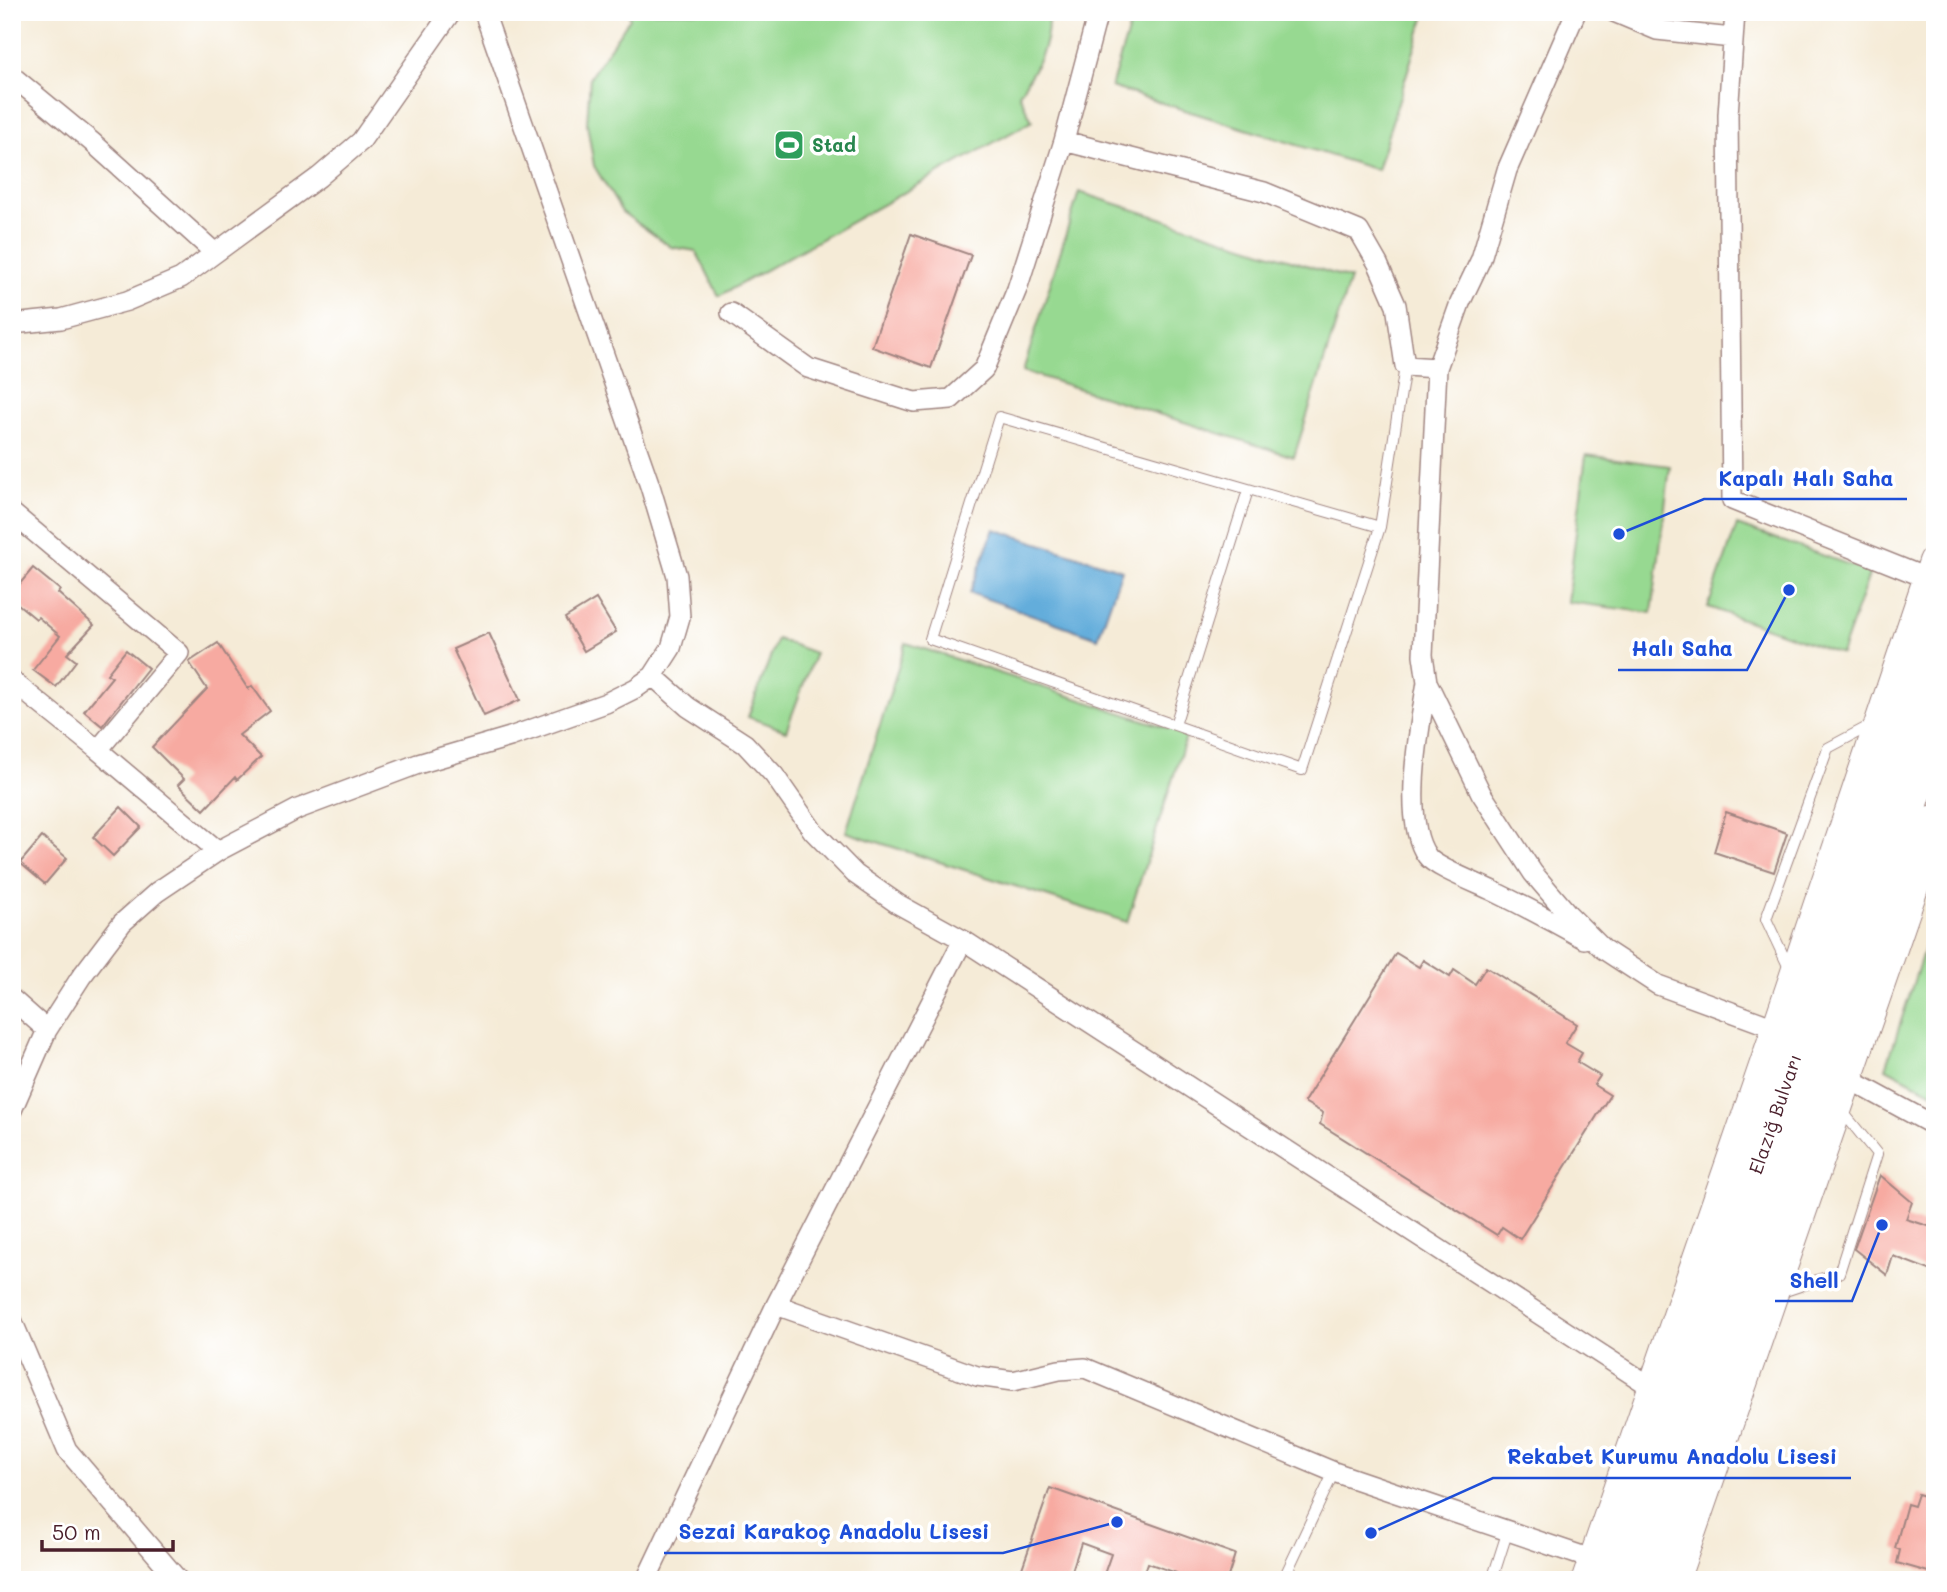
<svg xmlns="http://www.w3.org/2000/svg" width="1947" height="1592" font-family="Mali,sans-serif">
	<rect width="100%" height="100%" fill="#fff"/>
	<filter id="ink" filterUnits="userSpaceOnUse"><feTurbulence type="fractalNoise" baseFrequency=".0143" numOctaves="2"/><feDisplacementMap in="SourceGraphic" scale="14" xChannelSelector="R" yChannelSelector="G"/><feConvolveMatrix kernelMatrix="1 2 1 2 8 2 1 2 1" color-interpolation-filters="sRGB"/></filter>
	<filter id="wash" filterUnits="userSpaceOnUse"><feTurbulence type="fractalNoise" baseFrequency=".00686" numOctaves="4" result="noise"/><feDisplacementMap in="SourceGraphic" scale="28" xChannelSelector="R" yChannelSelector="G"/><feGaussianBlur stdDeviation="1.57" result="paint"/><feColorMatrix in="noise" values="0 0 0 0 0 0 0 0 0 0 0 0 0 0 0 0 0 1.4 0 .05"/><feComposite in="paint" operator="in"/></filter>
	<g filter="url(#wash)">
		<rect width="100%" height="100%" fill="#f5ebd7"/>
		<path fill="#97d991" stroke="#707c5e" stroke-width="2" d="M628,12H1047C1052,44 1035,69 1019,94L1032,121L719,296L696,251L671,247L622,212L594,166L587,124L590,77L630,18Z
			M1134,12H1426L1377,170L1111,87Z
			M1079,192L1350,279L1294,457L1023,371Z
			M1586,455L1670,466L1652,613L1567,602Z
			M1737,525L1870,572L1841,654L1708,607Z
			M777,639L815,653L786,731L748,717Z
			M906,643L1187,734L1127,922L846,832Z
			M1935,915V1094L1886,1068Z"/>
		<path fill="#63addb" stroke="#566683" stroke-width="2" d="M994,529L1122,570L1098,638L970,593Z"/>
		<g id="blocks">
			<path fill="#f7aaa1" d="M911,234L971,255L931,368L872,347Z
				M33,568L60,590L58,593L94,625L67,654L76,661L56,687L33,670L60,636L38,617L36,619L12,599V593Z
				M596,599L616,632L584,651L565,618Z
				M489,633L520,700L484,716L453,649Z
				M218,643L248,689L252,686L270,711L239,735L261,757L237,780L235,777L204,810L178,785L184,779L152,747L207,689L189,662Z
				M126,650L148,668L102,726L84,711L112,677L107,674Z
				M121,807L141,827L113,856L93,837Z
				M1726,812L1787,833L1774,872L1714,852Z
				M42,837L67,858L45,884L20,863Z
				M1396,953L1419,967L1423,960L1450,977L1454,970L1475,984L1486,967L1577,1024L1565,1043L1582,1053L1577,1062L1600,1076L1594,1085L1610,1095L1520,1239L1502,1227L1497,1235L1320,1124L1323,1113L1304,1102Z
				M1880,1175L1912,1202L1906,1219L1935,1228V1262L1932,1271L1893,1256L1887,1275L1854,1249Z
				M1050,1488L1235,1554L1227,1580H1174L1176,1573L1148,1563L1142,1580H1102L1111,1554L1081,1543L1069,1580H1018Z
				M1918,1494L1935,1499V1574L1897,1563L1900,1550L1895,1548L1907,1504L1914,1506Z"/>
		</g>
	</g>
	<g filter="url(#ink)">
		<use href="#blocks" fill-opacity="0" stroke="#a08581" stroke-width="2"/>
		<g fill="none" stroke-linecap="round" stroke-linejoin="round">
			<g stroke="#a08581" stroke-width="12">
				<path id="service" d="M1380,527L999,417L930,639L1302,770L1380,527L1405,366
					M1175,725L1248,490
					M1790,970L1766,919L1828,748L1873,724
					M1779,1293L1839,1273L1877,1154L1842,1111
					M1283,1580L1334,1472
					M1492,1580L1508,1530"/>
			</g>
			<g stroke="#a08581" stroke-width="22">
				<path id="minor" d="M1614,12L1657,30L1732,38
					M1735,12L1728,115L1732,500L1929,579
					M12,76L92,142L215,253
					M1064,141L1096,20
					M731,313L808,368L914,402L951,399L984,369L1017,289L1064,141L1264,192L1359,231L1378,264L1396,305L1405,366L1437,368L1423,655L1427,682L1481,793L1533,873L1568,914L1603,949L1658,985L1778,1029
					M12,324L61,319L127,301L181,278L215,253L319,177L361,141L451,12
					M1437,368L1460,303L1481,259L1507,170L1576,12
					M12,513L179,653L98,750
					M653,676L688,707L745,744L774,775L813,831L855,874L898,904L963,940L1653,1388
					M12,681L98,750L218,851
					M1427,682C1420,725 1401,820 1427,856C1434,867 1479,884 1493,891C1524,906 1554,922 1584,939
					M12,999L47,1030
					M1847,1078L1935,1126
					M12,1110L47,1030L81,977L122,923L157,892L218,851L298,809L418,764L510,737L606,703L636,688L653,676L671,648L680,617L677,576L650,486L484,12
					M776,1305L977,1376L1013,1381L1059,1370L1085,1368L1334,1472L1594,1560
					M12,1320L67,1450L178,1580
					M646,1580L776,1305L963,940"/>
			</g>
			<g stroke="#a08581" stroke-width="34">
				<path id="trunk" d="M1588,1580L1778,1029L1935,562
					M1613,1580L1837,937L1935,647
					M1646,1580L1935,736
					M1673,1580L1935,821"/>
			</g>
			<use href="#service" stroke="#fff" stroke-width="10"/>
			<use href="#minor" stroke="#fff" stroke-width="19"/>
			<use href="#trunk" stroke="#fff" stroke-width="32"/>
		</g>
	</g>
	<defs>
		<g id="stadium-square" transform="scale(1.575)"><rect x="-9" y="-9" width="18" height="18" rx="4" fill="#2e9e5b" stroke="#fff"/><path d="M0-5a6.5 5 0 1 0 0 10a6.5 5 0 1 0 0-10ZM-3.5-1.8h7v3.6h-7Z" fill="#fff"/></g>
	</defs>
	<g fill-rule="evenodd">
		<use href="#stadium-square" x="789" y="145"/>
	</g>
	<g text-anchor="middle" stroke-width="7" stroke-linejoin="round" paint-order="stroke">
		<g font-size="19" font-weight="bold" fill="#27864d" stroke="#fff" text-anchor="start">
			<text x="812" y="152">Stad</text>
		</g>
		<g font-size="19" fill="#4a1f2b" stroke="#fff">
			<text transform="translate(1775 1114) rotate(-71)" y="7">Elazığ Bulvarı</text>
		</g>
	</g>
	<path fill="none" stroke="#1d4ed8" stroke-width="2.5" d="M1619 534L1704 499H1907M1789 590L1747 670H1618M1882 1225L1852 1301H1775M1371 1533L1493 1478H1851M1117 1522L1003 1553H664"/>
	<g fill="#1d4ed8" stroke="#fff" stroke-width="2.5">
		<circle cx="1619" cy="534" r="7"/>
		<circle cx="1789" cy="590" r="7"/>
		<circle cx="1882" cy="1225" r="7"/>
		<circle cx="1371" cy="1533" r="7"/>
		<circle cx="1117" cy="1522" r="7"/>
	</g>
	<g font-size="21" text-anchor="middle" font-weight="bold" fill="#1d4ed8" stroke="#fff" stroke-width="7" stroke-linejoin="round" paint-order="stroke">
		<text x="1806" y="486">Kapalı Halı Saha</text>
		<text x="1682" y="656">Halı Saha</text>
		<text x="1814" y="1288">Shell</text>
		<text x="1672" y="1464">Rekabet Kurumu Anadolu Lisesi</text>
		<text x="834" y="1539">Sezai Karakoç Anadolu Lisesi</text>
	</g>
	<rect width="1947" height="1592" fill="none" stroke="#fff" stroke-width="42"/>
	<path d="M42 1540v10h131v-10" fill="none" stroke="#4a1f2b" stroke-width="3.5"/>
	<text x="52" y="1540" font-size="21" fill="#4a1f2b" stroke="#ffffff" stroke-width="5" paint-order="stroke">50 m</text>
</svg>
